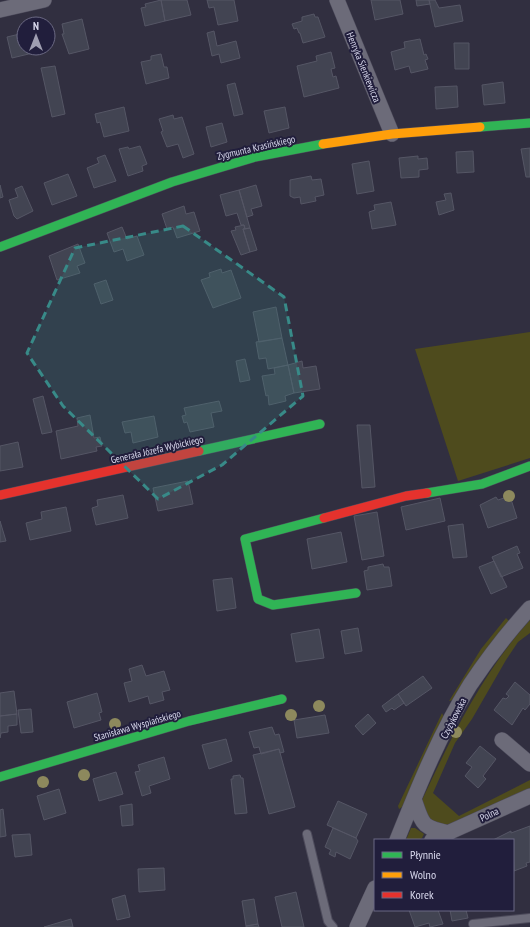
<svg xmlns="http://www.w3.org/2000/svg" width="530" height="927" font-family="'PT Sans Narrow',sans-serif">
	<rect width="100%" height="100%" fill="#312f40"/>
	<path fill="#4e4b1d" d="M530,332V458L458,481L415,349Z
		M506,618L509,621L477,662L453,700L449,701L481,649Z
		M530,620V633L518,642L506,660L472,719L455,743L433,793L459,816L530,780V790L451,824C435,828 425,816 422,800C452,736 482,673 530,620Z
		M442,713L444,717L402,807L399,809L398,806Z
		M411,828H415L424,834L422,838L418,840H406Z"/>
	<path fill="#424452" stroke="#555665" d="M161,0H187L191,15L165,21Z
		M161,0L165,21L145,26L141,8L146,7L145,4Z
		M207,0H234L238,21L218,25L214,7L209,8Z
		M371,0H400L403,14L375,20Z
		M416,0H429L430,4L417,6Z
		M429,0H435L439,8L460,5L463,21L435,27Z
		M314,14L315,17H318L325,37L303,43L300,33H299L297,28L294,29L292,24L302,21V17Z
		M82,19L89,49L69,54L62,34H64L62,24Z
		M214,31L217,46L236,41L240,58L221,63L219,54L212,56L207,33Z
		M24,33V48H36L37,52L12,58L7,37Z
		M420,39L424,55L426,54L428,59L425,60L428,69L411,73L409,66L395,70L391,52L405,48L404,42Z
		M454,43H469V69H455Z
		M331,52L335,68L331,69L333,77L336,76L339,88L304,97L297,66L317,61L316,56Z
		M161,54L164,67H167L169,78L146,84L141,62L151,60V56Z
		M55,66L65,114L52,117L41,68Z
		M503,82L505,103L484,105L482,85Z
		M235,83L243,114L234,116L227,85Z
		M457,86L458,107L436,109L435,87Z
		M124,107L129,131L104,137L100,122L97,123L95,114Z
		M285,107L289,128L269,133L264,111Z
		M173,115L174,119L182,117L194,154L183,158L178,144L167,147L161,132L163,131L159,119Z
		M222,123L227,142L211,147L206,127Z
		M140,146L147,164L142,166L143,171L128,176L119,149L128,147L129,149Z
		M530,148V177H526L521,149Z
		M473,151L474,172L457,173L456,152Z
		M105,155L116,181L94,188L87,168L99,163L97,158Z
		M418,156V159L427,158L428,169L419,170V177L401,178L399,158Z
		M369,161L374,191L357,194L352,164Z
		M68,174L77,196L52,205L44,183Z
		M311,176L312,180L321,179L324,195L315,197L316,201L301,204L300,197L294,198L290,196V180Z
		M0,185L3,197L0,198Z
		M256,185L262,206L251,209L253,215L247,217L239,190Z
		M22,186L33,211L17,219L14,216L9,200L18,197L15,189Z
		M239,190L250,228L245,229L244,225H241L237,213L226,216L220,195Z
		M451,193L454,210L439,215L436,202L446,200L444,194Z
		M391,202L396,225L372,229L369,212L375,210L374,205Z
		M184,206L186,214L194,212L200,231L177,238L173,227L167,229L162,214Z
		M244,225L245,229H243L250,252L241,255L231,231L236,230L235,227Z
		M122,227L127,239L137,236L144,255L127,261L123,249L114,252L107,233Z
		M250,228L257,250L250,252L243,229Z
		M78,244L85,263L77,266L80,273L57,280L49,256Z
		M221,269L222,273L231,270L241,298L213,308L201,280L210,277L209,273Z
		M106,280L113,300L101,304L94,284Z
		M276,307L282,338L259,342L253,312Z
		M282,338L288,365L268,369L266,358L259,359L256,342Z
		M245,359L250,380L240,382L236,361Z
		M302,361L303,368L316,366L320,389L294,393L288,365Z
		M288,365L294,393L285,396L286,401L269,405L268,395L266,396L262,376L275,374L274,368Z
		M43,396L52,432L42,434L33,399Z
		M219,401L222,411L211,413L214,427L190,432L187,422L184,423L182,416L186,415L184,408Z
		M90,415L94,438L100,437L102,446L96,447L97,451L61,459L56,431L78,426L77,418Z
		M154,416L158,437L133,443L131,432L125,433L122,422Z
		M357,425H370L375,487L362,488Z
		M18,442L23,467L0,471V446Z
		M188,481L193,504L158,511L153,488Z
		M123,495L128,518L96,525L92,508L98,506L97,500Z
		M510,496L517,518L488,528L480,505L496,497L498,500Z
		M440,498L445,521L406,530L401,507Z
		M66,507L71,531L30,540L26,523L42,519L41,512Z
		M377,512L384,556L362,560L354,516Z
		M0,521L6,541L0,542Z
		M463,524L467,557L453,558L448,526Z
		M341,532L347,562L312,569L307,539Z
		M517,546L520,553L517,554L523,568L501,577L492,557Z
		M494,561L507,587L491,594L479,567Z
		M383,564L384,567H389L392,586L367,590L364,571L368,570V567Z
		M232,578L236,608L217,611L213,580Z
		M358,628L362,651L345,654L341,631Z
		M319,629L324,658L296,662L291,634Z
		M142,665L146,676L164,671L170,690L162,692L164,700L150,704L148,696L129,702L124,683L132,681L129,669Z
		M423,676L432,688L406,706L398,694Z
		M515,682L530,695V704L525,710L523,708L512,725L494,710L503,698L506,699L509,696L506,694Z
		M14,691L17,714L0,716V693Z
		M97,693L102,712L99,713L101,720L74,728L67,702Z
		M398,694L404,703L394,710L392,708L386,712L382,706Z
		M31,709L33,732L21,733L18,710Z
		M17,714V725L8,726V732L1,733L0,738V716Z
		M368,714L376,723L363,735L355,726Z
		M325,715L329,733L297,738L294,720Z
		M272,727L275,735L279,734L284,752L280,753L279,749L261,754L259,747L254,748L249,732Z
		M226,739L232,761L209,769L202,745Z
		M480,746L496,759L483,776L486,779L478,788L465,776L472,767L466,763Z
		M279,749L295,807L269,814L253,755Z
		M164,757L170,779L149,786L151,793L142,796L135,772L140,771L138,765Z
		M116,772L123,794L99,801L93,779Z
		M240,775L241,778H243L247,813L235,814L231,779H233V776Z
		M59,789L66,813L44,820L37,796Z
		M338,801L367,814L356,838L327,825Z
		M132,804L133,825L122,826L120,806Z
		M3,809L6,836L0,837V810Z
		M530,826V862L526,863L527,866L514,871L513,840H493L511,831V833Z
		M333,828L356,838L358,841L350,859L336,852L335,857L329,854L331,850L325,847Z
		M30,834L32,855L15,857L12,835Z
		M164,868L165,890L139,892L138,869Z
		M296,892L304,927H282L275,897Z
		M125,895L130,917L117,920L112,899Z
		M254,899L258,924L246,926L242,901Z
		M409,910H438L443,924L430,927L429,923L415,927Z
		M450,910H466L468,918L452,921Z
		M71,919L73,927H44Z
		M258,924L259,927H246V926Z"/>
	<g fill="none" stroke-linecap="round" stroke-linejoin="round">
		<g stroke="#4d4b5b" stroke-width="10">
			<path id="lane" d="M307,834L328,921L333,927
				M473,924L530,918"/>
		</g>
		<g stroke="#4d4b5b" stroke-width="16">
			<path id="street" d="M337,0L392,134
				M0,10L44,0
				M502,740L530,764
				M414,799C423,825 421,827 449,833
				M397,840C418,788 440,733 470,685C488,658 508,632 530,608
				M432,840L530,796
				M357,927L375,888"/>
		</g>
		<g stroke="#4d4b5b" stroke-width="10">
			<path id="fast" d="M480,127L530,123
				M0,247L172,182L255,157L323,144
				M199,451L320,424
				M427,493L482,484L530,466
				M324,518L245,539L258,599L273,605L356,593
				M0,777L189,721L282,699"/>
		</g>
		<g stroke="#4d4b5b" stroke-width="10">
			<path id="slow" d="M323,144L392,134L480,127"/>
		</g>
		<g stroke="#4d4b5b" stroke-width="10">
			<path id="jam" d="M0,495L199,451
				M324,518L406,496L427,493"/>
		</g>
		<use href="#lane" stroke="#6c6b79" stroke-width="8"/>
		<use href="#street" stroke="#6c6b79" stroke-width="15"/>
		<use href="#fast" stroke="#30b455" stroke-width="9"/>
		<use href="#slow" stroke="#ff9f0a" stroke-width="9"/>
		<use href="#jam" stroke="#e5322d" stroke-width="9"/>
	</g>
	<g fill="#8d895d">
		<circle cx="509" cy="496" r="6"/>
		<circle cx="319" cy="706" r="6"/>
		<circle cx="291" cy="715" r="6"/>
		<circle cx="115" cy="724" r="6"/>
		<circle cx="456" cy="732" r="6"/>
		<circle cx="84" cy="775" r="6"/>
		<circle cx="43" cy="782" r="6"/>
	</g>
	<path fill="#388a88" fill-opacity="0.2" stroke="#388a88" stroke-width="3" stroke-dasharray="8 5" stroke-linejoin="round" d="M183,226L284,297L303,396L222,465L158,499L63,406L27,353L75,248Z"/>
	<g text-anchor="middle" stroke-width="4" stroke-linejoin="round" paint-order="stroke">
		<g font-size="10" fill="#dadaee" stroke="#211e3c">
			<text transform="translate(364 67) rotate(68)" y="4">Henryka Sienkiewicza</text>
			<text transform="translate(256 147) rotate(-13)" y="4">Zygmunta Krasińskiego</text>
			<text transform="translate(157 449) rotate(-13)" y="4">Generała Józefa Wybickiego</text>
			<text transform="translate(453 718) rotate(-63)" y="4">Czyżykowska</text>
			<text transform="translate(137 725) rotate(-16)" y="4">Stanisława Wyspiańskiego</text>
			<text transform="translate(489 814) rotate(-25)" y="4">Polna</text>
		</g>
	</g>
	<rect x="374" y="839" width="140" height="72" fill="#211e3c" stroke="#6b6983"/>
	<rect x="382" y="852" width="20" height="6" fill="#30b455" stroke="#6b6983"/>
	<text x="410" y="859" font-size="12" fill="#dadaee">Płynnie</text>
	<rect x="382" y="872" width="20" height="6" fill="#ff9f0a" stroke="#6b6983"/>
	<text x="410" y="879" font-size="12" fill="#dadaee">Wolno</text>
	<rect x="382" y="892" width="20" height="6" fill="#e5322d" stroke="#6b6983"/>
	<text x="410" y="899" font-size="12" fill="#dadaee">Korek</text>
	<g transform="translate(36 36)"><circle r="19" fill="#211e3c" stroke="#6b6983"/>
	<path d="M0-3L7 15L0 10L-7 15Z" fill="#9f9eb1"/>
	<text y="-6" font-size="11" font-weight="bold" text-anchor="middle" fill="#dadaee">N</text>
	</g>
</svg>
